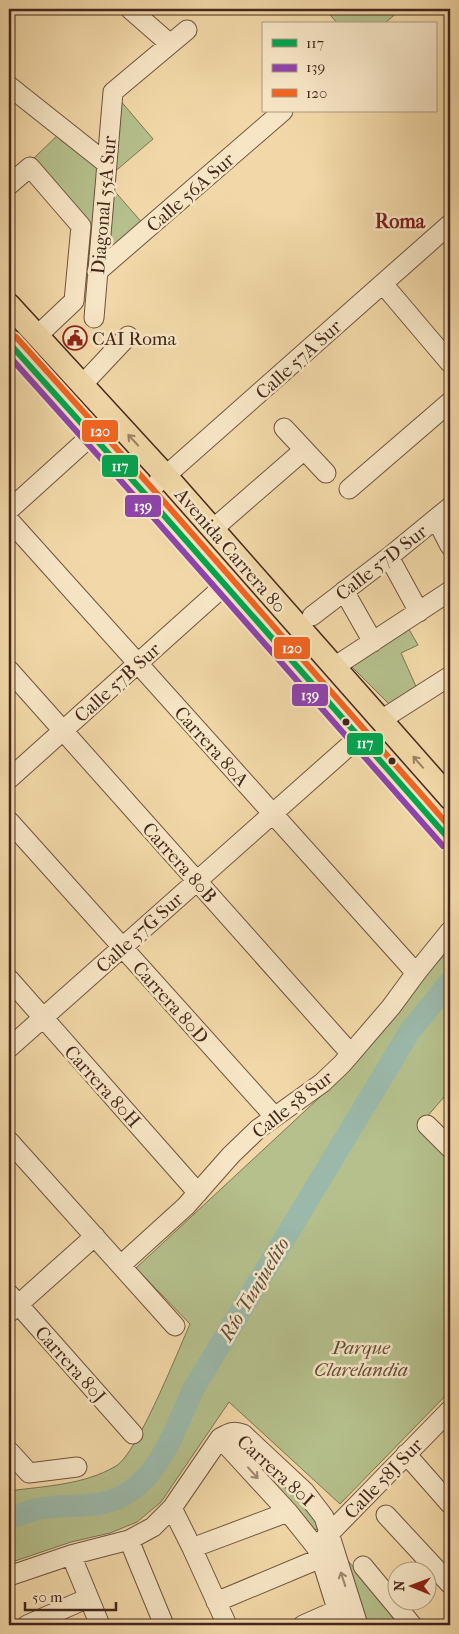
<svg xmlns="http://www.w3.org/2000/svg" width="459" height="1634" font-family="'IM FELL French Canon',serif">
	<rect width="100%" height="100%" fill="#f2d8a8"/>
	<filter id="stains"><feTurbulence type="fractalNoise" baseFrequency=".004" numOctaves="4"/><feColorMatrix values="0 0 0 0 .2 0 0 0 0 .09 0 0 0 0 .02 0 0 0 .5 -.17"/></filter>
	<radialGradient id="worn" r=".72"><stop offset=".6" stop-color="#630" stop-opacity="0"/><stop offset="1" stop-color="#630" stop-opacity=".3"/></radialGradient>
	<path fill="#b5c08c" stroke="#7c7454" d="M325,9H401L384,24H338Z
		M113,92L153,139L105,180L144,225L102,262L104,238L33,159L64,129L106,163Z
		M407,626L418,645L401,653L418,691L392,707L349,664Z
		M450,949V1090L419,1126L450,1157V1391L340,1504L229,1402L161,1502L137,1522L110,1533L71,1542L9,1563V1491C45,1486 84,1485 116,1466C137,1454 178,1351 190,1324L136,1268L320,1097L357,1056L393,1009Z
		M257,1458L315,1514L320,1528L318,1530L314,1529L310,1527L256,1462Z
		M339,1550L402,1625H364Z"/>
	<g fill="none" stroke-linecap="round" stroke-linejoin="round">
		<path stroke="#9bb9aa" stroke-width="22" d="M9,1518C17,1516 26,1512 34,1510C57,1504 81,1508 103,1503C156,1491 173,1433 193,1390L410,1031L450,982"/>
		<g stroke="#70533f" stroke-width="21">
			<path id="minor" d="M130,9L170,44
				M9,86L106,163
				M9,185L30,167L81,226L74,301L37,336
				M97,272L283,111
				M383,284L450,363
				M94,318L113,92L187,30
				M82,385L128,336
				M284,428L326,473
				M349,489L450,402
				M145,494L450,224
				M9,510L92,435
				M436,519L450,546
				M9,520L416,973
				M213,529L304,450
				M389,557L419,612
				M344,591L373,642
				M312,616L389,557L450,507
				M334,667L450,591
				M9,670L351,1054
				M381,720L450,676
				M9,779L225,585
				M9,821L274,1116
				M9,979L198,1193
				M9,1048L359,737
				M427,1125L450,1148
				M9,1141L175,1326
				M121,1265L186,1206L231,1155L258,1129L322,1083L342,1064L391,1007L416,973L450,931
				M9,1294L133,1434
				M10,1312L95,1236
				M220,1438L288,1512L316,1547L321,1558L342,1625
				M9,1451L29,1473L77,1467
				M406,1454L450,1504
				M172,1508L192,1548L227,1625
				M386,1515L450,1584
				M129,1540L164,1625
				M322,1541L450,1410
				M192,1548L288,1512
				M71,1555L100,1625
				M363,1566L412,1625
				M9,1576L71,1555L129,1540L153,1527L172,1508L220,1438C229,1433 233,1430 243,1434L305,1492L324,1517L358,1625
				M216,1602L321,1558
				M27,1625L79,1602
				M303,1625L337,1610"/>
		</g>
		<g stroke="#44271c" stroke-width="25">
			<path id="major" d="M9,305L166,476L450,798
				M9,343L145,494L450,840"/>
		</g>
		<use href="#minor" stroke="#f7e6c6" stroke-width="19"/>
		<use href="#major" stroke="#f2d8a8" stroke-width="22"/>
		<g stroke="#f7e6c6" stroke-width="10">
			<path id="bus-1" d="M9,343L145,494L450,840"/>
		</g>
		<g stroke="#f7e6c6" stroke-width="10">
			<path id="bus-2" d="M9,356L138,500L443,846"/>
		</g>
		<g stroke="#f7e6c6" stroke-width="10">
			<path id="bus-3" d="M16,337L152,488L450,827"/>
		</g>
		<use href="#bus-1" stroke="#00a651" stroke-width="6"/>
		<use href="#bus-2" stroke="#8e44ad" stroke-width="6"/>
		<use href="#bus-3" stroke="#f26522" stroke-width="6"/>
	</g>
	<defs><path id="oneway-shaft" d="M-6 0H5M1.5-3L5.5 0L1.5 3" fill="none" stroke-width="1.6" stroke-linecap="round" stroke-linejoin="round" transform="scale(1.25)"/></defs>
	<g stroke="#9b8062">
		<use href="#oneway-shaft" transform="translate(133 440) rotate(-133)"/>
		<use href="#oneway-shaft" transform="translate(418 762) rotate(-131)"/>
	</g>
	<g stroke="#9e8671">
		<use href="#oneway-shaft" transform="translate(253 1473) rotate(48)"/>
		<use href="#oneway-shaft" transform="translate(343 1579) rotate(-108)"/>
	</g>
	<defs>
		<g id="civic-ring" transform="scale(1.25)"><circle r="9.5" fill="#f7e6c6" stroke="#8f2418" stroke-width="1.5"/><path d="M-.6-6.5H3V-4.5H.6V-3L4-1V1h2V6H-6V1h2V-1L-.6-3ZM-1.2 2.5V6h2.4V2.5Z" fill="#8f2418"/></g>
	</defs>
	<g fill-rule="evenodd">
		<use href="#civic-ring" x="75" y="338"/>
	</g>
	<g fill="#44271c" stroke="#f7e6c6" stroke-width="2">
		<circle cx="346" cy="722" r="4.5"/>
		<circle cx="392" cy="761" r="4.5"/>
	</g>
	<g text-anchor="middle" stroke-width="5" stroke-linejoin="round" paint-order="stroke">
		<g font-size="19" fill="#44271c" stroke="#f7e6c6">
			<text transform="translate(190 192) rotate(-41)" y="7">Calle 56A Sur</text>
			<text transform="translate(103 205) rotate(-85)" y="7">Diagonal 55A Sur</text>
			<text transform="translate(298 359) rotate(-42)" y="7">Calle 57A Sur</text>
			<text transform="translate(231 550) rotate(49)" y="7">Avenida Carrera 80</text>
			<text transform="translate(381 562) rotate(-38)" y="7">Calle 57D Sur</text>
			<text transform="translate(117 682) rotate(-42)" y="7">Calle 57B Sur</text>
			<text transform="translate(212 746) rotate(48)" y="7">Carrera 80A</text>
			<text transform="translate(180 862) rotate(48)" y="7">Carrera 80B</text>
			<text transform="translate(139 932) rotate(-42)" y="7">Calle 57G Sur</text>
			<text transform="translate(171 1002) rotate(48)" y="7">Carrera 80D</text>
			<text transform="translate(103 1086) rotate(48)" y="7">Carrera 80H</text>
			<text transform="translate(292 1104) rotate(-38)" y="7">Calle 58 Sur</text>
			<text transform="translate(71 1364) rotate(48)" y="7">Carrera 80J</text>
			<text transform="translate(276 1470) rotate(42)" y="7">Carrera 80I</text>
			<text transform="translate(383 1478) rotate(-46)" y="7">Calle 58J Sur</text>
		</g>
		<g font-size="19" fill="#44271c" stroke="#f7e6c6" text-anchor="start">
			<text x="92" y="345">CAI Roma</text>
		</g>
		<g font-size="19" font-style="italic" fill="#604d38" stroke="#f7e6c6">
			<text x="361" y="1354">Parque<tspan x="361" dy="22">Clarelandia</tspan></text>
		</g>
		<g font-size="20" font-weight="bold" fill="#7a1f14" stroke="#f7e6c6">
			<text x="400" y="228">Roma</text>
		</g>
		<g font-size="20" font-style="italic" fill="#5a4c40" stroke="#f7e6c6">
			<text transform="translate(254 1289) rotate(-59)" y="7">Río Tunjuelito</text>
		</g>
	</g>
	<g stroke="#f7e6c6" stroke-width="2">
		<rect x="81" y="419" width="38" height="24" rx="5" fill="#f26522"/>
		<rect x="101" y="454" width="38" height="24" rx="5" fill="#00a651"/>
		<rect x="124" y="494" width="38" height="24" rx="5" fill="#8e44ad"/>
		<rect x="273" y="636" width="38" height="24" rx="5" fill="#f26522"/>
		<rect x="291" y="683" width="38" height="24" rx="5" fill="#8e44ad"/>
		<rect x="346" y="732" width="38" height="24" rx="5" fill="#00a651"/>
	</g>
	<g font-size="14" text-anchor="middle" font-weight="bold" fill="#fff">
		<text x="100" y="436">120</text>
		<text x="120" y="471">117</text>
		<text x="143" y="511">139</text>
		<text x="292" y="653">120</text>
		<text x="310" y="700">139</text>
		<text x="365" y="748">117</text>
	</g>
	<rect width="459" height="1634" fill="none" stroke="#f2d8a8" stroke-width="30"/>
	<rect x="10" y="10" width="439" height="1614" fill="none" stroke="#44271c" stroke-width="2.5"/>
	<rect x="15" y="15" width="429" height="1604" fill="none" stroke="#44271c"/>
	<rect x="262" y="22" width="175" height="90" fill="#f7e6c6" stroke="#af9a82"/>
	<rect x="272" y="39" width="25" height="8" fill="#00a651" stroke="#af9a82"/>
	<text x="306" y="48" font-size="15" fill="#44271c">117</text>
	<rect x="272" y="64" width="25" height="8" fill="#8e44ad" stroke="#af9a82"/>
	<text x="306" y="72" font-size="15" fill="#44271c">139</text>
	<rect x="272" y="89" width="25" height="8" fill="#f26522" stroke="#af9a82"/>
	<text x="306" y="98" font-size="15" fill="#44271c">120</text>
	<g transform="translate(412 1586) rotate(271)"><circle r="24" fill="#f7e6c6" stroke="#af9a82"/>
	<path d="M0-4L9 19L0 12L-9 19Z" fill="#8f2418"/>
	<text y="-8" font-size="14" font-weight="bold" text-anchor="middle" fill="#44271c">N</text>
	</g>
	<path d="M25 1602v8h91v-8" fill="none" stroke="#44271c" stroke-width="2.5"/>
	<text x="32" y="1602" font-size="15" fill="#44271c" stroke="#f7e6c6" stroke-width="4" paint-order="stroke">50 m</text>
	<rect width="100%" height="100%" filter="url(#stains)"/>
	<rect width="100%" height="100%" fill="url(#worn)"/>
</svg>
